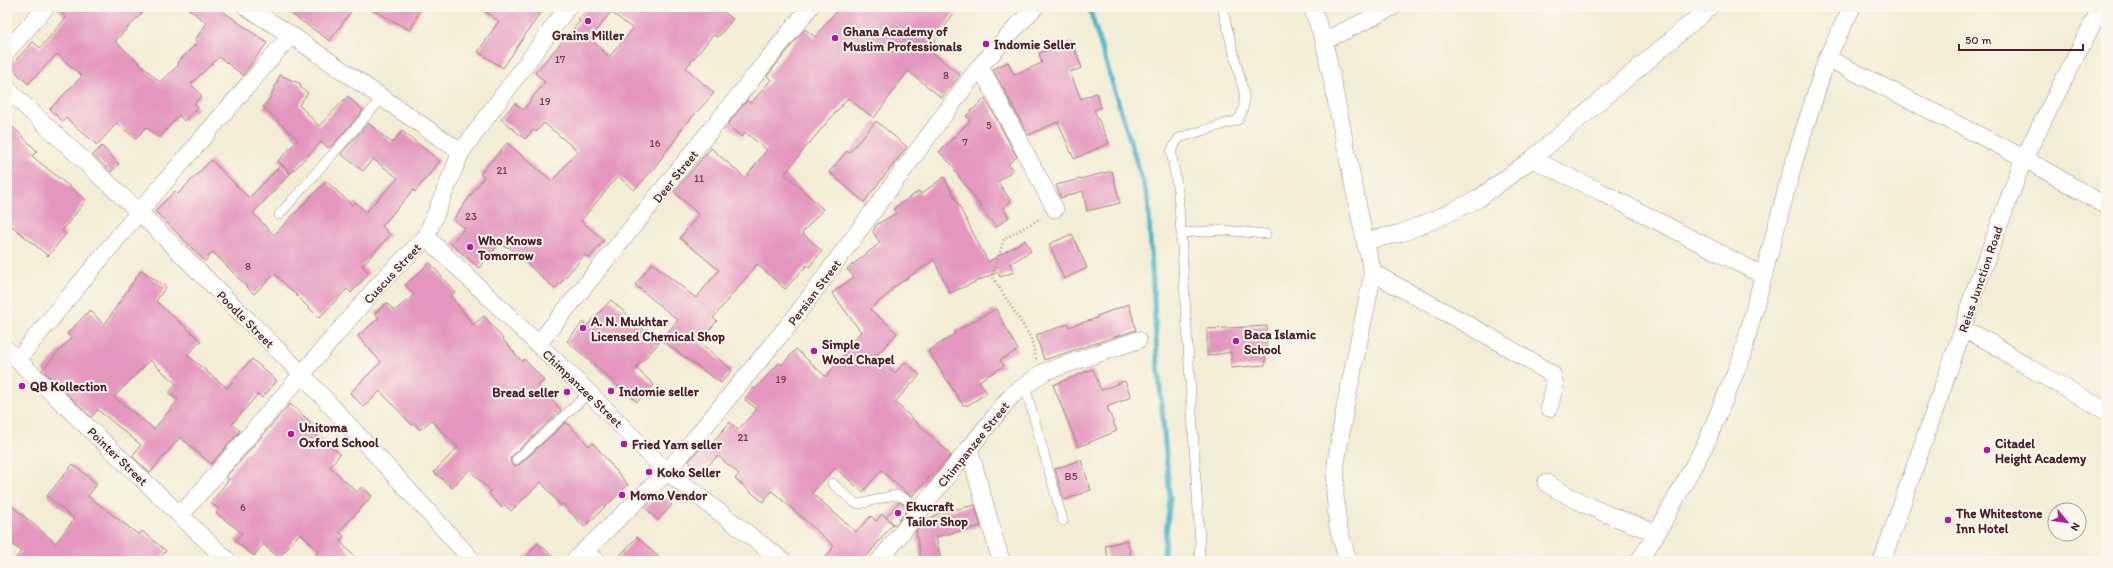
<svg xmlns="http://www.w3.org/2000/svg" width="2113" height="568" font-family="Itim,sans-serif">
	<rect width="100%" height="100%" fill="#fbf7ec"/>
	<filter id="ink" filterUnits="userSpaceOnUse"><feTurbulence type="fractalNoise" baseFrequency=".025" numOctaves="2"/><feDisplacementMap in="SourceGraphic" scale="8" xChannelSelector="R" yChannelSelector="G"/><feConvolveMatrix kernelMatrix="1 2 1 2 8 2 1 2 1" color-interpolation-filters="sRGB"/></filter>
	<filter id="wash" filterUnits="userSpaceOnUse"><feTurbulence type="fractalNoise" baseFrequency=".012" numOctaves="4" result="noise"/><feDisplacementMap in="SourceGraphic" scale="16" xChannelSelector="R" yChannelSelector="G"/><feGaussianBlur stdDeviation="0.9" result="paint"/><feColorMatrix in="noise" values="0 0 0 0 0 0 0 0 0 0 0 0 0 0 0 0 0 1.4 0 .05"/><feComposite in="paint" operator="in"/></filter>
	<g filter="url(#wash)">
		<rect width="100%" height="100%" fill="#f3edd6"/>
		<g fill="none" stroke-linecap="round" stroke-linejoin="round">
			<path stroke="#4fb8cc" stroke-width="5" d="M1089,7L1148,199L1157,355L1170,498L1163,561"/>
		</g>
		<g id="blocks">
			<path fill="#e496be" fill-rule="evenodd" d="M56,7H148L115,41L160,82L179,65L177,63L198,42L195,40L207,23L186,7H217L267,43L243,75L219,57L191,84L202,96L194,103L198,108L184,121L179,115L159,138L146,127L136,139L117,123L97,145L66,118L63,122L50,109L82,76L57,54L28,84L10,66L33,42L40,48L66,18Z
				M281,7H354L330,41Z
				M367,7H422L410,30Z
				M478,7H544L503,68L478,52L499,21Z
				M589,7H718L733,19L718,37L713,35L686,68L714,93L679,132L680,133L651,172L634,190L618,176L581,221L604,240L589,258L585,255L555,289L510,248L499,244L479,268L451,244L465,228L453,220L484,177L480,174L507,143L552,181L578,151L544,123L536,132L533,130L525,139L501,119L515,103L523,110L545,82L535,73L580,21L578,20ZM611,12L633,29L609,57L590,38Z
				M840,7H958L929,50L960,75L942,98L908,71L874,118L848,98L806,147L785,174L823,209L802,233L822,251L809,267L807,265L785,289L757,264L713,318L717,321L699,342L732,370L721,383L661,340L678,320L635,285L652,263L696,298L719,270L680,238L699,215L674,192L711,148L745,178L767,150L745,132L742,137L727,125L747,100L751,103L771,80L767,76L805,29L815,37Z
				M1072,42L1082,68L1070,72L1081,99L1096,93L1101,107L1094,110L1109,143L1074,159L1058,122L1028,135L993,69L1008,62L1014,75L1042,63L1039,53Z
				M280,75L301,84L300,87L308,93L299,105L319,126L348,96L363,111L332,146L328,148L321,142L291,173L278,161L298,140L263,107L270,98Z
				M985,98L1017,157L1008,164L1013,170L998,182L1011,201L1003,208L1009,217L996,227L954,170L956,169L939,152L970,121L966,116Z
				M7,121L37,151L32,156L86,200L62,231L66,234L48,256L7,222Z
				M876,121L907,147L864,202L829,172L847,151L849,153Z
				M368,123L392,143L402,131L440,161L415,192L413,190L382,226L390,235L362,266L369,273L351,293L347,289L319,318L275,274L254,294L213,252L205,261L155,211L175,191L178,194L211,160L249,198L281,165L290,174L253,213L274,235L326,181L352,205L355,202L366,212L398,178L373,159L363,171L341,154Z
				M102,146L119,164L111,172L93,155Z
				M1112,171L1120,203L1087,211L1083,191L1060,198V196L1056,185Z
				M944,177L988,262L1025,240L1031,251L1010,264L1014,272L1000,277L998,272L950,293L934,260L891,289L892,291L870,309L897,333L876,356L895,373L905,362L920,375L895,402L951,455L912,496L905,492L881,470L863,492L835,468L812,493L856,532L871,516L876,521L882,514L893,524L863,561H823L834,546L772,491L763,502L735,479L739,474L718,456L696,476L690,470L693,466L689,461L702,446L706,450L730,422L738,430L757,409L745,400L753,388L755,389L779,363L782,365L796,349L826,377L845,353L843,351L861,332L832,293L854,277L847,269L880,243L873,232L876,225L896,213L893,209L919,191L921,194Z
				M1072,234L1087,268L1064,279L1049,244Z
				M430,263L455,292L451,296L473,325L484,316L522,362L524,359L544,380L538,386L561,410L512,456L510,459L511,464L515,466L520,464L566,422L589,446L593,443L628,485L584,527L563,504L561,506L541,482L511,511L505,505L502,508L488,493L491,491L469,470L452,488L434,472L458,447L431,420L420,430L414,423L412,425L380,391L364,407L350,393L381,362L358,336L379,318L375,313L387,303L394,311L414,295L405,285Z
				M141,270L166,287L156,301L201,341L187,355L227,388L252,359L277,381L262,398L258,394L232,424L240,431L211,464L180,437L150,473L132,456L141,445L98,410L91,417L42,370L71,338L67,334L90,310L104,325ZM150,360L176,384L169,393L178,400L154,429L114,397Z
				M611,300L659,343L636,368L654,385L637,402L621,386L620,388L567,341L583,322L587,326Z
				M1129,304L1136,330L1044,360L1036,335L1068,324L1069,327L1097,318V316Z
				M996,309L1018,350L1000,360L1004,366L979,381L987,393L968,405H963L928,351L955,334L954,332Z
				M1267,326L1265,365L1231,368V352L1207,356V329Z
				M1093,369L1101,390L1125,381L1131,397L1107,407L1117,431L1078,447L1053,385Z
				M290,404L320,430L316,435L340,454L330,467L357,492L362,487L372,496L339,532L344,536L340,541L358,561H311L319,551L300,533L279,558L263,544L254,556L235,541L242,533L216,513L219,509L211,503L229,479L226,477Z
				M1081,460L1091,490L1064,500L1055,469Z
				M73,464L97,484L88,496L139,535L142,531L166,551L157,561H14L21,551L7,540V502L56,543L74,519L47,496Z
				M659,493L672,505L658,520L645,508Z
				M899,502L909,508L895,525L886,517Z
				M975,505L981,526L936,537L941,561H921L916,531L924,521L940,513Z
				M637,537L663,561H615Z
				M1127,540L1132,561H1109L1105,546Z
				M538,543L558,561H522Z"/>
		</g>
	</g>
	<g filter="url(#ink)">
		<use href="#blocks" fill-opacity="0" stroke="#9e8680" stroke-width="1"/>
		<g fill="none" stroke-linecap="round" stroke-linejoin="round">
			<g stroke="#9e8680" stroke-width="10">
				<path id="lane" d="M279,215L382,98
					M1181,233L1222,230L1266,234
					M1025,386L1063,521
					M516,460L589,393
					M832,483L855,503L860,504L894,495L899,496L922,507
					M1199,561L1200,543L1181,233L1178,191L1171,151L1179,138L1238,120C1244,111 1245,103 1244,93L1222,7"/>
			</g>
			<g stroke="#9e8680" stroke-width="18">
				<path id="street" d="M246,7L291,35L461,152
					M1312,7L1324,41L1365,241L1373,273L1345,408L1336,463L1335,495L1338,527L1348,561
					M1324,41L1393,7
					M7,51L46,7
					M1827,58L2024,158L2106,206
					M980,66L1055,209
					M7,89L139,212L302,374L473,561
					M1532,159L1601,192L1764,276
					M426,237L589,393L667,472L783,561
					M1365,241L1401,233L1434,220L1478,199L1532,159L1710,7
					M1373,273L1485,334L1552,374L1555,385L1549,408
					M1963,329L1993,344L2028,367L2106,411
					M538,344L810,7
					M7,350L228,561
					M17,360L139,212L291,35
					M969,449L1001,561
					M1546,483C1581,505 1618,519 1657,533
					M181,515L380,283L426,237L461,152L568,7
					M585,551L597,561
					M574,561L667,472L795,317L980,66L1035,7
					M879,561L1012,395L1044,372L1138,340
					M1639,561L1657,533L1707,441L1741,359L1793,165L1827,58L1852,7
					M1882,561L1963,329L1972,298L2024,158L2101,7"/>
			</g>
			<path stroke="#9e8680" stroke-width="2.5" stroke-dasharray="1 3" stroke-linecap="butt" d="M1036,359L1031,338L992,276L1004,239L1041,218"/>
			<use href="#lane" stroke="#fff" stroke-width="9"/>
			<use href="#street" stroke="#fff" stroke-width="17"/>
		</g>
	</g>
	<g fill="#b5179e" stroke="#fbf7ec" stroke-width="1.5">
		<circle cx="588" cy="21" r="4"/>
		<circle cx="835" cy="38" r="4"/>
		<circle cx="986" cy="44" r="4"/>
		<circle cx="470" cy="247" r="4"/>
		<circle cx="583" cy="328" r="4"/>
		<circle cx="1236" cy="341" r="4"/>
		<circle cx="814" cy="351" r="4"/>
		<circle cx="22" cy="386" r="4"/>
		<circle cx="611" cy="391" r="4"/>
		<circle cx="567" cy="392" r="4"/>
		<circle cx="291" cy="434" r="4"/>
		<circle cx="624" cy="444" r="4"/>
		<circle cx="1987" cy="450" r="4"/>
		<circle cx="649" cy="472" r="4"/>
		<circle cx="622" cy="495" r="4"/>
		<circle cx="898" cy="513" r="4"/>
		<circle cx="1948" cy="520" r="4"/>
	</g>
	<g text-anchor="middle" stroke-width="4" stroke-linejoin="round" paint-order="stroke">
		<g font-size="11" fill="#703d50">
			<text x="560" y="63">17</text>
			<text x="946" y="79">8</text>
			<text x="545" y="105">19</text>
			<text x="989" y="129">5</text>
			<text x="965" y="146">7</text>
			<text x="655" y="147">16</text>
			<text x="502" y="174">21</text>
			<text x="699" y="182">11</text>
			<text x="471" y="220">23</text>
			<text x="248" y="270">8</text>
			<text x="781" y="383">19</text>
			<text x="743" y="441">21</text>
			<text x="1071" y="480">B5</text>
			<text x="243" y="511">6</text>
		</g>
		<g font-size="13" font-weight="bold" fill="#4a1f2b" stroke="#fbf7ec" text-anchor="start">
			<text x="843" y="36">Ghana Academy of<tspan x="843" dy="15">Muslim Professionals</tspan></text>
			<text x="588" y="40" text-anchor="middle">Grains Miller</text>
			<text x="994" y="49">Indomie Seller</text>
			<text x="478" y="245">Who Knows<tspan x="478" dy="15">Tomorrow</tspan></text>
			<text x="591" y="326">A. N. Mukhtar<tspan x="591" dy="15">Licensed Chemical Shop</tspan></text>
			<text x="1244" y="339">Baca Islamic<tspan x="1244" dy="15">School</tspan></text>
			<text x="822" y="349">Simple<tspan x="822" dy="15">Wood Chapel</tspan></text>
			<text x="30" y="391">QB Kollection</text>
			<text x="619" y="396">Indomie seller</text>
			<text x="559" y="397" text-anchor="end">Bread seller</text>
			<text x="299" y="432">Unitoma<tspan x="299" dy="15">Oxford School</tspan></text>
			<text x="1995" y="448">Citadel<tspan x="1995" dy="15">Height Academy</tspan></text>
			<text x="632" y="449">Fried Yam seller</text>
			<text x="657" y="477">Koko Seller</text>
			<text x="630" y="500">Momo Vendor</text>
			<text x="906" y="511">Ekucraft<tspan x="906" dy="15">Tailor Shop</tspan></text>
			<text x="1956" y="518">The Whitestone<tspan x="1956" dy="15">Inn Hotel</tspan></text>
		</g>
		<g font-size="13" fill="#4a1f2b" stroke="#fbf7ec">
			<text transform="translate(675 176) rotate(-51)" y="5">Deer Street</text>
			<text transform="translate(392 273) rotate(-47)" y="5">Cuscus Street</text>
			<text transform="translate(1980 279) rotate(-71)" y="5">Reiss Junction Road</text>
			<text transform="translate(814 292) rotate(-53)" y="5">Persian Street</text>
			<text transform="translate(246 319) rotate(45)" y="5">Poodle Street</text>
			<text transform="translate(583 388) rotate(44)" y="5">Chimpanzee Street</text>
			<text transform="translate(973 444) rotate(-51)" y="5">Chimpanzee Street</text>
			<text transform="translate(118 456) rotate(44)" y="5">Pointer Street</text>
		</g>
	</g>
	<rect width="2113" height="568" fill="none" stroke="#fbf7ec" stroke-width="24"/>
	<g transform="translate(2067 522) rotate(119)"><circle r="19" fill="#fbf7ec" stroke="#b4a19f"/>
	<path d="M0-3L7 15L0 10L-7 15Z" fill="#b5179e"/>
	<text y="-6" font-size="11" font-weight="bold" text-anchor="middle" fill="#4a1f2b">N</text>
	</g>
	<path d="M1959 44v6h124v-6" fill="none" stroke="#4a1f2b" stroke-width="2"/>
	<text x="1965" y="44" font-size="12" fill="#4a1f2b" stroke="#fbf7ec" stroke-width="3" paint-order="stroke">50 m</text>
</svg>
